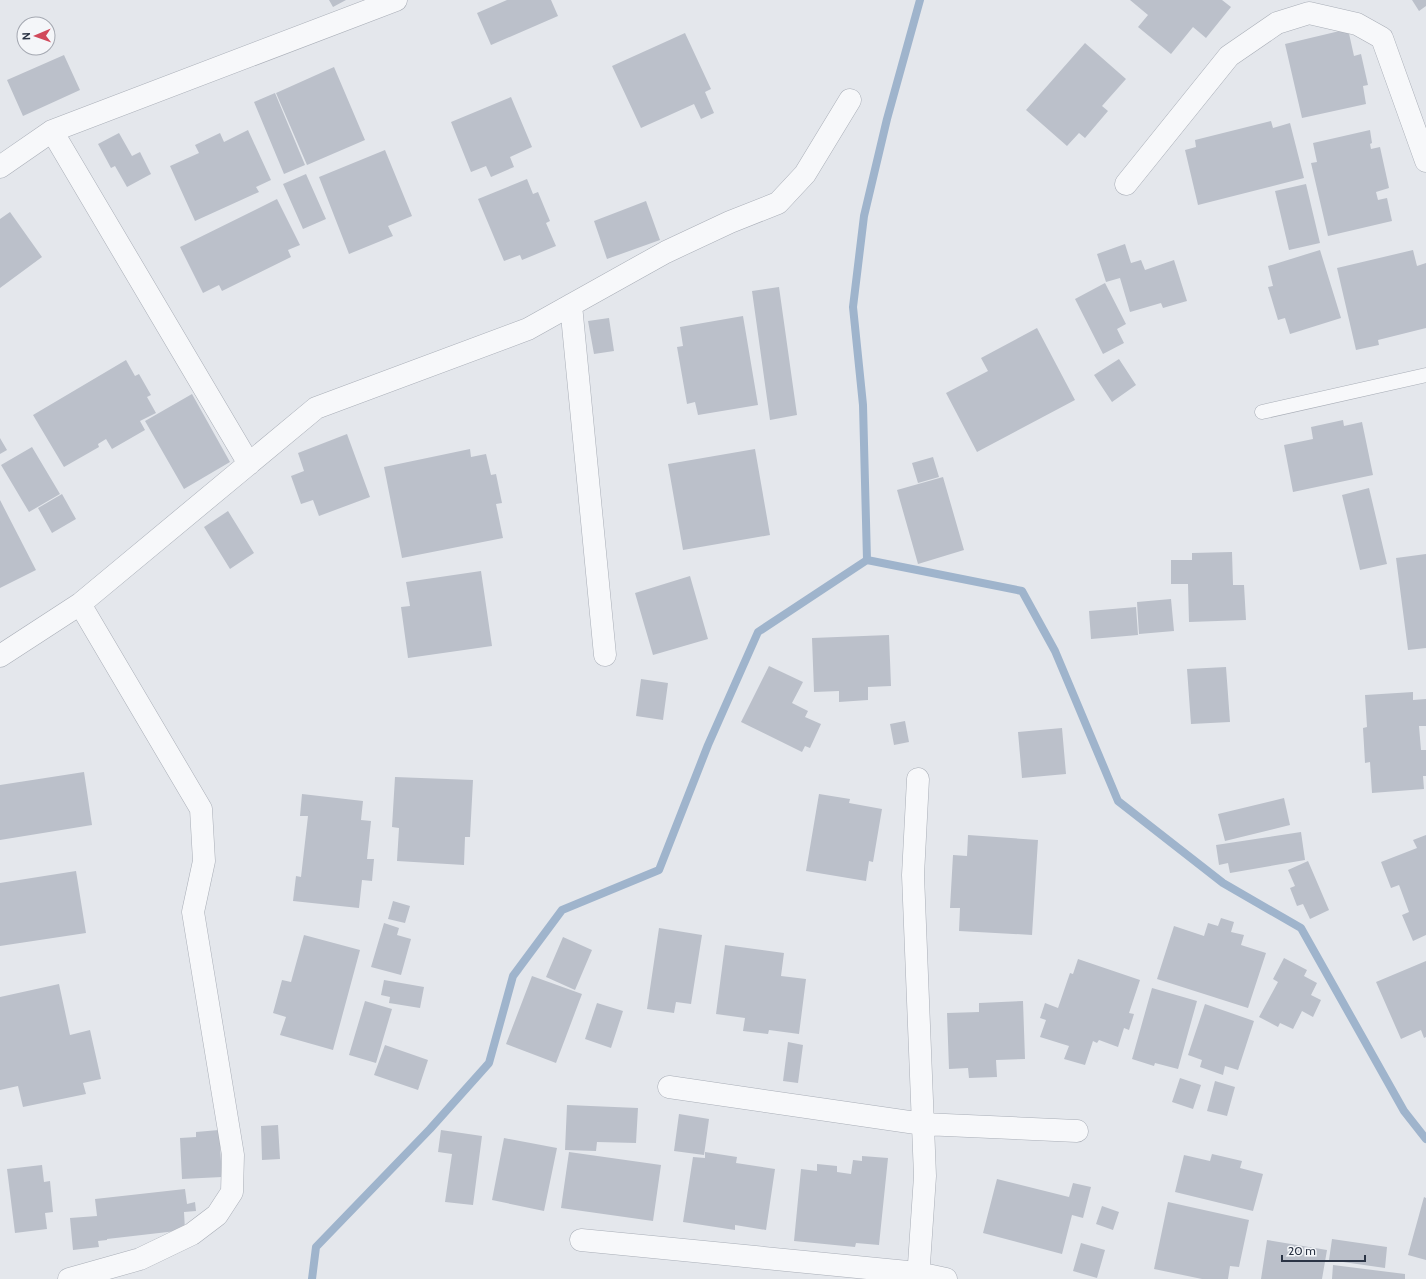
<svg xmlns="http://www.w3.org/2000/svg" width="1426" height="1279" font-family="Cabin,sans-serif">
	<rect width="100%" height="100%" fill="#e4e7ec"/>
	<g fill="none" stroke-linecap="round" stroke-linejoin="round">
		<path stroke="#9fb4cc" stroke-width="8" d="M867,560L863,405L853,307L864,216L887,119L920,0
			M312,1279L316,1247L430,1129L489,1063L513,976L562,910L659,870L708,745L758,632L867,560L1022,591L1055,651L1118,801L1223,883L1301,928L1404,1111L1426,1139"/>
	</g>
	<path fill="#bbc0ca" d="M329,0H346L333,7Z
		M507,0H551L558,16L491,45L477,13Z
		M1130,0H1222L1231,7L1206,38L1193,27L1171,54L1138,27L1148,15Z
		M1412,0H1426V6L1419,11Z
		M1348,29L1354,56L1361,54L1368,85L1363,86L1366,104L1302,118L1285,44Z
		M685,33L711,89L705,92L714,113L701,119L694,104L641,128L612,66Z
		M1085,43L1126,79L1102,106L1108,111L1085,138L1079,133L1067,146L1026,110Z
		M64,55L80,90L23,116L7,80Z
		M334,67L365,140L307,165L276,93Z
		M275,93L305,165L284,174L254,102Z
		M511,97L532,147L510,157L514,167L491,177L486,166L471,172L451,122Z
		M1271,121L1273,128L1290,123L1304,178L1198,205L1185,150L1196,147L1195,140Z
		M248,130L271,180L256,187L259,192L195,221L170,166L199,153L195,145L220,133L224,142Z
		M1370,130L1372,143L1370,144L1371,149L1380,147L1389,188L1376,192L1378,200L1387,198L1392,221L1328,236L1311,163L1317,162L1313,143Z
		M119,133L132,156L140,152L151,174L127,187L115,166L111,168L98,144Z
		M385,150L412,216L388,226L393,236L349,254L319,177Z
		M306,174L326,219L303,229L283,184Z
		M527,179L533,194L538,192L550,221L546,223L556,246L522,260L520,255L504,261L478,199Z
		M1306,184L1320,243L1289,250L1275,191Z
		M277,199L300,245L288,250L291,257L222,291L219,285L203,293L180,247Z
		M646,201L660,240L607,259L594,221Z
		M10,212L42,257L0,288V219Z
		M1125,244L1131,263L1141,260L1145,270L1174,260L1187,301L1163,308L1161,303L1130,312L1120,278L1106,282L1097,254Z
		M1320,250L1341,318L1290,334L1285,318L1278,320L1268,287L1273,286L1268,266Z
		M1413,250L1417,266L1426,263V328L1378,340L1379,345L1356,350L1337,268Z
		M1105,283L1126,324L1117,329L1124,343L1103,354L1075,299Z
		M779,287L797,415L770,420L752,291Z
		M743,316L758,405L698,415L695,402L687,404L677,347L683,346L680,327Z
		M609,318L614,351L594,354L588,321Z
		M1037,328L1075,400L977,452L946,393L988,371L981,358Z
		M1119,359L1136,385L1112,402L1094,375Z
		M126,360L135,376L139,374L151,395L147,397L156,413L140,421L145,430L112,449L106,439L98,444L99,447L64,467L33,415Z
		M192,394L230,462L184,489L145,421Z
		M1343,420L1344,426L1362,422L1373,475L1293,492L1284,445L1313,439L1311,427Z
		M347,434L370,497L319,516L313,500L301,504L291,476L304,471L298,453Z
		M0,438L7,450L0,454Z
		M32,447L60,494L29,512L1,465Z
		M470,449L471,457L486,454L491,475L496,474L502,503L496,504L503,538L402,558L384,467Z
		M755,449L770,535L683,550L668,464Z
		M933,457L939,477L918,483L912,463Z
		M943,477L964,550L918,564L897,490Z
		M1369,488L1387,564L1360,570L1342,495Z
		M62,494L76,519L52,533L38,508Z
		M0,500L36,570L0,588Z
		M228,511L254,553L230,569L204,527Z
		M1232,552L1233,585H1244L1246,620L1189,622L1188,584H1171V560H1192V553Z
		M1426,554V648L1408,650L1396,558Z
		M481,571L492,646L408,658L401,607L410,606L406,582Z
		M690,576L708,639L653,655L635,593Z
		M1171,599L1174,631L1139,634L1137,602Z
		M1136,607L1138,635L1091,639L1089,611Z
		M889,635L891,686L868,687V700L839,702V691L814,692L812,638Z
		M769,666L803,682L792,703L808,711L805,717L821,724L810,748L805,746L802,752L741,722Z
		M1226,667L1230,722L1191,724L1187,669Z
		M641,679L668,683L663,720L636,716Z
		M1413,692V700L1426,699V726H1419L1421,750H1426V776H1423L1424,789L1372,793L1370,762L1365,763L1363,728L1367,727L1365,695Z
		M905,721L909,742L894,745L890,724Z
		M1062,728L1066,774L1022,778L1018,732Z
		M84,772L92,825L0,840V785Z
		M395,777L473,780L470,837H465L464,865L397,861L399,828L392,827Z
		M302,794L363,801L361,820L371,821L367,859H374L372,881L362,880L359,908L293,901L296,876L301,877L308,816H300Z
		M819,794L850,799L849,803L882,809L873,862L869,861L866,881L806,871Z
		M1284,798L1290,825L1225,841L1218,814Z
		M1301,832L1305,860L1230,873L1228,863L1219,865L1216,845Z
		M968,835L1038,840L1032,935L959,931L960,908H950L953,855L967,856Z
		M1426,835V935L1413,941L1402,915L1409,912L1399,885L1391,888L1381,862L1417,848L1413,840Z
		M1308,861L1329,910L1310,919L1303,904L1297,906L1290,888L1295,886L1288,870Z
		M76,871L86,933L0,946V883Z
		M393,901L410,906L405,923L388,919Z
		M1221,918L1234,922L1231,932L1244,935L1241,945L1266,953L1248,1008L1157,979L1174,926L1204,936L1208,923L1218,926Z
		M384,923L399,928L397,935L411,939L401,975L371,967Z
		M659,928L702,935L691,1004L676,1002L674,1013L647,1009Z
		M304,935L360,950L333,1050L280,1035L286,1017L273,1013L282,980L291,982Z
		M563,937L592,950L575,990L546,977Z
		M725,945L784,953L781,976L806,979L799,1034L769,1030L768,1034L743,1031L745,1018L716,1014Z
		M1284,958L1307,970L1304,976L1317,983L1311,995L1321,1000L1313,1017L1302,1011L1293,1029L1280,1023L1278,1027L1259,1017L1278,982L1273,979Z
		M1078,959L1140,980L1129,1013L1134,1014L1129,1030L1124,1028L1118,1047L1099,1040L1097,1043L1093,1041L1085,1065L1064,1059L1069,1046L1040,1037L1046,1020L1040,1018L1045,1003L1058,1008L1070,973L1073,974Z
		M1426,961V1037L1424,1038L1421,1030L1401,1039L1376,982Z
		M532,976L582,994L556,1063L506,1044Z
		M384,980L424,987L420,1008L389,1003L390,997L381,995Z
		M59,984L70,1035L90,1030L101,1079L83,1083L86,1094L23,1107L18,1086L0,1090V997Z
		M1152,988L1197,1001L1178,1069L1155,1063L1154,1066L1132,1059Z
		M365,1001L392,1009L376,1063L349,1055Z
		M1023,1001L1025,1059L996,1060L997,1077L969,1078L968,1068L949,1069L947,1013L979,1012V1003Z
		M597,1003L623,1011L611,1048L585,1039Z
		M1205,1004L1254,1021L1238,1070L1225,1066L1223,1075L1200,1067L1202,1060L1188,1055Z
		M788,1042L803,1045L798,1083L783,1081Z
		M385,1045L428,1060L418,1090L374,1075Z
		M1180,1078L1201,1085L1193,1109L1172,1102Z
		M1215,1081L1235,1087L1227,1116L1207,1111Z
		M567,1105L638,1108L636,1143L597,1142L596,1151L565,1150Z
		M679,1114L709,1119L704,1155L674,1151Z
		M278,1125L280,1159L262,1160L261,1126Z
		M219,1130L222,1177L182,1179L180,1138L196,1137V1132Z
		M441,1130L482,1136L473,1205L445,1202L452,1154L438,1152Z
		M504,1138L557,1148L544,1211L492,1200Z
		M569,1152L661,1165L653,1221L561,1208Z
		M705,1152L737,1157L736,1163L775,1169L766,1230L735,1225V1230L683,1222L693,1157L705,1158Z
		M1212,1154L1242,1161L1240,1168L1263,1174L1253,1211L1175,1192L1184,1155L1210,1161Z
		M862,1156L888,1158L879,1245L856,1243L855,1247L794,1241L801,1169L817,1171V1164L837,1166V1172L851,1174L853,1160L862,1161Z
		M42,1165L44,1182L50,1181L53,1212L45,1213L47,1229L15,1233L7,1169Z
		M997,1179L1069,1197L1073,1183L1091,1187L1083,1218L1072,1215L1062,1254L983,1233Z
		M185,1189L187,1204L195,1202L196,1211L184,1212L185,1230L107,1239V1240L98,1241L99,1247L73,1250L70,1218L97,1216L95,1199Z
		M1424,1197L1426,1198V1260L1408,1255Z
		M1168,1202L1249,1220L1239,1267L1230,1266L1228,1279H1202L1154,1269Z
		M1102,1206L1119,1212L1113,1230L1096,1224Z
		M1332,1239L1387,1247L1385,1268L1329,1260Z
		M1267,1240L1327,1250L1322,1279H1261Z
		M1081,1243L1105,1250L1097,1278L1073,1271Z
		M1333,1265L1405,1274V1279H1332Z"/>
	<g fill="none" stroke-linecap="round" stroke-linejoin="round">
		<g stroke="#a9aeb7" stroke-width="15">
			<path id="service" d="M1262,412L1426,375"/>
		</g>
		<g stroke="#a9aeb7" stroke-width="23">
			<path id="minor" d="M52,131L249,464
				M0,167L52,131L396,0
				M1126,184L1229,56L1277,23L1309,13L1357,24L1382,38L1426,161
				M571,305L605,655
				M0,656L80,604L316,408L528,329L666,252L730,222L778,203L805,174L850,100
				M669,1087L923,1124L1077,1131
				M581,1240L918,1273L946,1279
				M69,1279L140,1259L192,1234L217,1215L232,1192L233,1155L193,912L204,861L201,809L80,604
				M918,1279L925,1176L913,875L918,779"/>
		</g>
		<use href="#service" stroke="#f7f8fa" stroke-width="14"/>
		<use href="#minor" stroke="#f7f8fa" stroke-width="22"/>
	</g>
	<g transform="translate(36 36) rotate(268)"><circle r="19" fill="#f4f6f9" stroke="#a4a8b1"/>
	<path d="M0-3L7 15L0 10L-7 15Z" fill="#d1495b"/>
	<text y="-6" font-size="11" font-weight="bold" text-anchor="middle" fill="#2b3445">N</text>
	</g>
	<path d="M1282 1255v6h83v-6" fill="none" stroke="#2b3445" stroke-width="2"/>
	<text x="1288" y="1255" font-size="12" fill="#2b3445" stroke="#f4f6f9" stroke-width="3" paint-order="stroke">20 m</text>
</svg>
